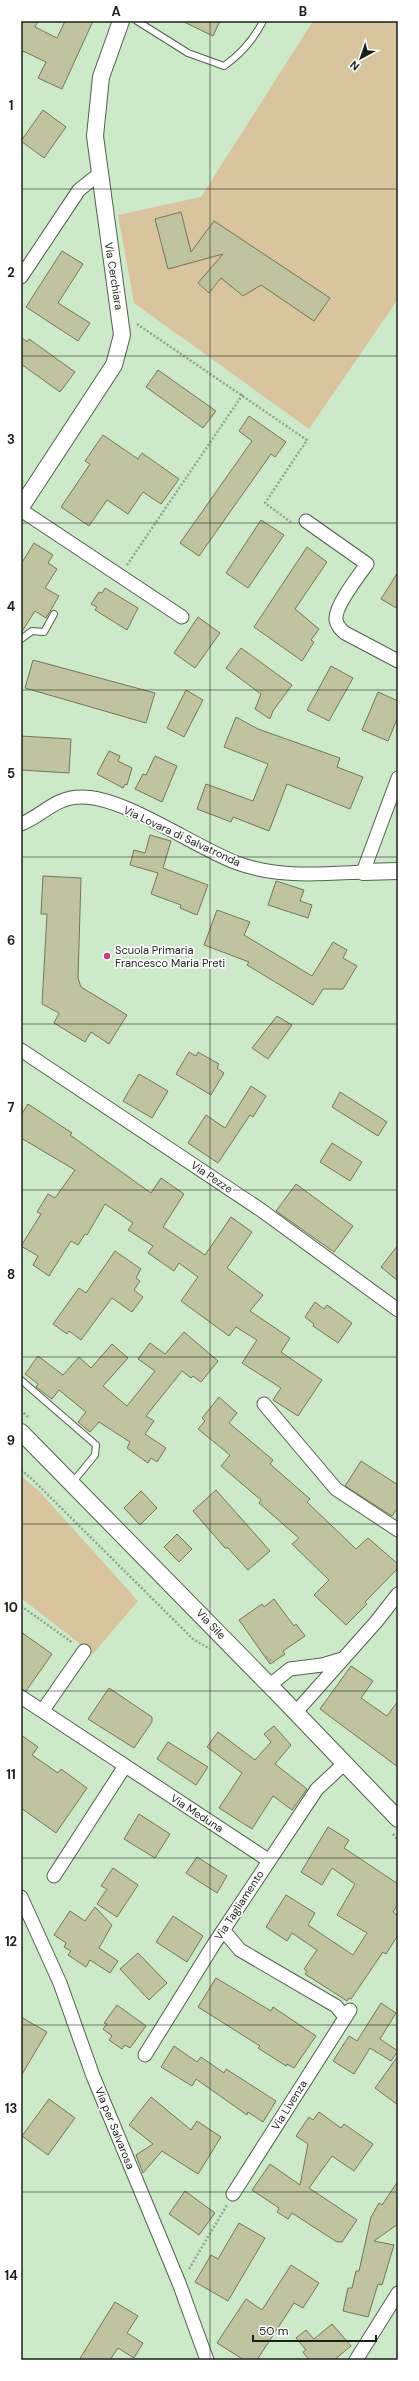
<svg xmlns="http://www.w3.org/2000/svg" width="419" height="2381" font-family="'DM Sans',sans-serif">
	<rect width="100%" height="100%" fill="#cee9ca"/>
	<path fill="#d8c49f" d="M313,21H398V299L309,429L134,303L118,215L201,197Z
		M21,1476L40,1492L138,1601L93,1654L21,1598Z"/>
	<path fill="#c0c39f" stroke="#747755" d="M21,21H38L35,27L57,38L65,21H93L62,89L38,78L46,62L23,51L21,56Z
		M182,21H220L213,36Z
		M43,110L66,127L44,158L21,141Z
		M181,212L191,252L214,221L330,298L314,321L261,285L243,296L221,278L209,293L198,283L223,254L168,269L155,219Z
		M62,251L83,264L58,303L90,323L78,341L26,307Z
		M21,337L27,342L29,339L75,372L60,392L21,364Z
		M158,370L216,411L203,428L146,387Z
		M249,416L286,442L275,457L271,454L199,556L180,543L252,441L239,431Z
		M103,435L138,459L142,453L179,479L161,504L143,492L128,514L107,500L89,526L61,507L90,464L85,461Z
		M261,520L284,535L248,588L226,573Z
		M34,543L53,555L48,563L57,569L45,588L59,596L46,618L35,611L21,633V564Z
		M307,547L327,562L295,609L319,629L311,640L314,642L302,661L254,627Z
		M398,572V609L381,599Z
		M105,588L138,608L127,630L95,610L97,607L91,604L99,592L102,593Z
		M198,617L220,633L195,668L174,653Z
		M241,648L292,685L273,711L270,719L255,709L261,694L226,668Z
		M33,660L155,693L146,723L25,688Z
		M331,666L353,678L329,721L307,710Z
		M186,690L203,700L184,737L167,728Z
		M378,692L398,701V717L388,741L362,730Z
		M236,717L258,729L340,758L337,767L363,777L350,809L287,784L269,831L233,817L231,822L197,809L206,784L253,801L268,764L224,747Z
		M21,736L71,739L69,773L21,770Z
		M109,751L120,756L118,761L132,768L127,785L125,784L123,788L97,774Z
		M155,756L177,766L162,802L135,789L143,774L146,775Z
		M150,835L171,841L163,868L208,885L197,915L180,908L181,905L151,894L158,873L130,865L134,850L145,853Z
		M43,876L81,878L78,978L81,987L127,1015L109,1044L91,1032L85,1042L54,1023L59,1013L42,1004L47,914H41Z
		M276,881L304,890L300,901L312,905L308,918L268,905Z
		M217,910L250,922L244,935L312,976L333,942L347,950L343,958L357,966L343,989H323L313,1005L247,965L249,962L204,945Z
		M277,1016L292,1025L268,1059L252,1048Z
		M189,1052L196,1056L198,1052L219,1064L217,1068L224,1073L211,1095L176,1074Z
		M139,1074L168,1091L152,1118L123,1101Z
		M251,1086L266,1096L253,1117L250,1115L218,1163L188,1143L206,1115L225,1128Z
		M340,1092L387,1122L378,1136L332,1107Z
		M28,1104L72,1133L70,1135L151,1193L161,1178L184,1194L163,1227L205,1255L231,1217L252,1232L227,1268L263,1295L250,1311L290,1338L281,1352L322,1380L298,1416L273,1400L281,1388L242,1363L257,1340L236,1327L229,1336L181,1301L198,1277L179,1263L174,1271L148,1253L153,1246L128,1230L133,1223L105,1204L87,1235L85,1234L78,1245L71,1241L49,1276L33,1265L38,1256L21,1246L41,1214L37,1212L48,1194L55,1198L75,1170L21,1138V1115Z
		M332,1143L362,1162L350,1181L320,1162Z
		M296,1184L353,1226L334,1252L276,1211Z
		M398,1245V1281L381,1267Z
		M115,1251L141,1269L136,1278L140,1281L134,1290L143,1297L132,1312L112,1298L81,1340L69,1331L67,1334L53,1324L79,1288L86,1293Z
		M315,1302L324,1309L327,1305L352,1323L338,1343L313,1326L314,1324L305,1317Z
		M184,1332L218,1361L201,1382L193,1376L191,1378L182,1371L146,1416L154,1421L145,1434L166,1448L157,1462L151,1458L148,1463L127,1448L130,1442L99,1422L90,1432L78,1422L86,1412L59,1390L52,1399L36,1387L38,1384L25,1374L38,1356L63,1375L79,1357L91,1368L112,1344L128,1358L103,1386L127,1406L155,1371L138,1359L150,1343L165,1354Z
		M219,1397L237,1413L229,1423L273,1460L270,1464L310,1499L307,1502L356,1549L368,1538L398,1564V1568L365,1602L367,1604L346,1625L314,1595L329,1580L292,1544L299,1538L259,1503L261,1500L221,1466L230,1455L198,1429L205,1421L202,1418Z
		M361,1461L398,1485V1507L392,1516L345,1486Z
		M216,1490L270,1551L248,1570L228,1548H225L193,1511Z
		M141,1491L157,1508L140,1525L124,1508Z
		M177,1534L192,1549L179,1562L164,1547Z
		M274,1599L294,1626L296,1624L305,1636L283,1651L285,1654L270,1664L239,1620L262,1604L264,1607Z
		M21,1632L52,1654L26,1691L21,1689Z
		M351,1666L373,1681L361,1698L387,1716L398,1701V1767L320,1709Z
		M109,1688L152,1717V1722L134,1748L88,1719Z
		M274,1726L291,1745L275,1764L307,1789L292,1810L273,1796L252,1829L219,1808L242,1773L207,1747L218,1732L255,1760L271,1742L264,1734Z
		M21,1735L38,1747L32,1755L58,1773L61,1769L87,1788L56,1833L21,1808Z
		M168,1742L208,1767L196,1785L157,1759Z
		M139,1814L170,1834L155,1858L124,1839Z
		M328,1827L349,1840L344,1848L398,1884V1904L393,1912L398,1916V1935L386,1954L383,1952L351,1999L349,1998L347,2001L305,1974L307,1971L304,1969L317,1950L292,1933L287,1941L266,1927L286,1895L315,1913L308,1925L353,1955L367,1933L337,1915L355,1884L332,1868L322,1885L301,1872Z
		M197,1857L227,1876L217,1893L186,1873Z
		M113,1868L138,1885L117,1917L97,1904L107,1889L101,1886Z
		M95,1907L112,1925L99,1948L118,1961L110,1973L90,1960L86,1967L68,1955L71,1951L64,1947L66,1943L54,1935L70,1911L85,1921Z
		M173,1916L203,1936L187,1962L156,1942Z
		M138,1953L167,1983L149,2000L120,1969Z
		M216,1978L271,2011L273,2007L316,2036L294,2068L287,2064L286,2066L258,2048L260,2046L198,2007Z
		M381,2003L396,2013L380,2039L398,2051L391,2061L370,2048L354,2074L333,2061L349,2036L357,2041Z
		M117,2005L146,2026L130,2048L125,2045L122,2049L109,2040L112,2036L103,2029L107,2024L104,2023Z
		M21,2017L47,2032L21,2076Z
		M174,2046L197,2062L201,2057L224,2073L226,2069L276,2101L263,2122L248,2112L247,2115L196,2079L192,2086L161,2067Z
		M398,2056V2105L375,2088Z
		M151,2097L191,2130L197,2121L221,2137L198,2174L162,2151L143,2173L136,2155L153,2144L129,2125Z
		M49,2099L75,2118L48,2155L22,2136Z
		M319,2112L341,2128L344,2124L373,2144L354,2171L332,2156L309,2188L357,2220L342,2242H337L292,2213L288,2219L277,2212L279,2208L252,2190L270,2164L300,2185L308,2144L296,2136L309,2117L313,2120Z
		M398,2181V2224L374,2241L394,2245L382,2285L378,2284L368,2317L343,2311L348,2288H352L356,2271H359L371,2217L379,2203L382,2205Z
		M185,2191L215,2213L199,2235L169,2214Z
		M239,2223L265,2238L228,2301L195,2282L211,2255L218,2259Z
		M291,2265L319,2283L303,2308L294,2303L257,2360H244L217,2343L246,2299L262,2310Z
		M115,2302L138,2316L127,2333L143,2343L134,2358L118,2348L110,2360H79Z
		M332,2324L351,2346L334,2360H309L303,2352L306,2350L296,2338L306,2330L314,2339Z"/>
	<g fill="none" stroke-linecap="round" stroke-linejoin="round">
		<g stroke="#4e644a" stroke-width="8">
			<path id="service" d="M137,21L188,53L224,66C241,54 254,39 263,21
				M21,639L32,631L44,632L54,614
				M21,1380L96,1445L95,1455L72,1483"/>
		</g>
		<g stroke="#4e644a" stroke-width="15">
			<path id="minor" d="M21,277L79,190L99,174
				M21,510L182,617
				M306,521L367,564C359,575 334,607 336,620C337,625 341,630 345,633L398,661
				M21,824C42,816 55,797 81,797C124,796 194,847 237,863C278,878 320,874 363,872L398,778
				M21,1050L261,1210L398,1310
				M264,1404L336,1489L398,1530
				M270,1685L290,1669L322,1665L342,1659
				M21,1697L268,1860
				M43,1710L84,1651
				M296,1712L376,1622L398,1594
				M54,1876L125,1766
				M21,1897L60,1983L93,2076L179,2283L207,2360
				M224,1931L240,1950L336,2006L345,2017
				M145,2055L214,1944L317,1789L345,1763
				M233,2194L350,2010
				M356,2360L398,2293"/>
		</g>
		<g stroke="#4e644a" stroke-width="18">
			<path id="tertiary" d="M21,507L114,365L122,335L95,136L101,77L121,21
				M363,872L398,871
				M21,1432L280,1696L398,1819"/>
		</g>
		<path stroke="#8fa48c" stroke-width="2.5" stroke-dasharray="2 2" stroke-linecap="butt" d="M137,324L307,440L265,503L292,523
			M127,565L243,394
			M21,1410L28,1417
			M21,1470L31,1478L193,1639L210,1649
			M21,1606L73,1643
			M266,1657L275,1663
			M393,1834L398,1840
			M189,2269L227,2205"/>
		<use href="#service" stroke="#fff" stroke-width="6"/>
		<use href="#minor" stroke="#fff" stroke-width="13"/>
		<use href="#tertiary" stroke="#fff" stroke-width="16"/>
	</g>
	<path fill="none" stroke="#192217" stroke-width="1" stroke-opacity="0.55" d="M210,21V2360M21,189H398M21,356H398M21,523H398M21,690H398M21,857H398M21,1024H398M21,1190H398M21,1357H398M21,1524H398M21,1691H398M21,1858H398M21,2025H398M21,2192H398"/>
	<circle fill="#c84180" stroke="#fff" stroke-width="1.5" cx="107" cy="956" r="4"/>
	<g text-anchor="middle" stroke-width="3.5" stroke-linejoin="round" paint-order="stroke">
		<g font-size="11" fill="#192217" stroke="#fff">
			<text transform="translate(114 276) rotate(81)" y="4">Via Cerchiara</text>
			<text transform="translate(182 836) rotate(25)" y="4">Via Lovara di Salvatronda</text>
			<text transform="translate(212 1177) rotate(34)" y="4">Via Pezze</text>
			<text transform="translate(211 1624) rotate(46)" y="4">Via Sile</text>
			<text transform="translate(197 1813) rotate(33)" y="4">Via Meduna</text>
			<text transform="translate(239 1905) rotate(-57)" y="4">Via Tagliamento</text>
			<text transform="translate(289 2105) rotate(-58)" y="4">Via Livenza</text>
			<text transform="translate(115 2128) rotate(68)" y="4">Via per Salvarosa</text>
		</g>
		<g font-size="11" fill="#192217" stroke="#fff" text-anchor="start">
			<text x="115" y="954">Scuola Primaria<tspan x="115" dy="13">Francesco Maria Preti</tspan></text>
		</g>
	</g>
	<rect width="419" height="2381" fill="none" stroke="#ffffff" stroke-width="44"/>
	<g transform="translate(361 58) rotate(220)" stroke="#ffffff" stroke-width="3" paint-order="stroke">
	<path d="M0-3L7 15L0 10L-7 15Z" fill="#192217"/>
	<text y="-6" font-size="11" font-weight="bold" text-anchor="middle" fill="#192217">N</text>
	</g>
	<path d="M253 2335v6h123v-6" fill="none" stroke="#192217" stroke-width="2"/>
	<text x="259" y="2335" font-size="12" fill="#192217" stroke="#ffffff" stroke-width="3" paint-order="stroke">50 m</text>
	<rect x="22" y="22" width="375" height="2337" fill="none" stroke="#192217" stroke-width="1.5"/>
	<g font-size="13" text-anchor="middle" font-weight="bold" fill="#192217">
		<text x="116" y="16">A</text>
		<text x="303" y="16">B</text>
		<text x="11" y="110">1</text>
		<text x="11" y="277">2</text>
		<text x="11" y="444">3</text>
		<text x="11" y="611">4</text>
		<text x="11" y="778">5</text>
		<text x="11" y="945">6</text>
		<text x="11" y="1112">7</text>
		<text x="11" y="1279">8</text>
		<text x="11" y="1445">9</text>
		<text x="11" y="1612">10</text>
		<text x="11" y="1779">11</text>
		<text x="11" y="1946">12</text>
		<text x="11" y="2113">13</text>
		<text x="11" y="2280">14</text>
	</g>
</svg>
